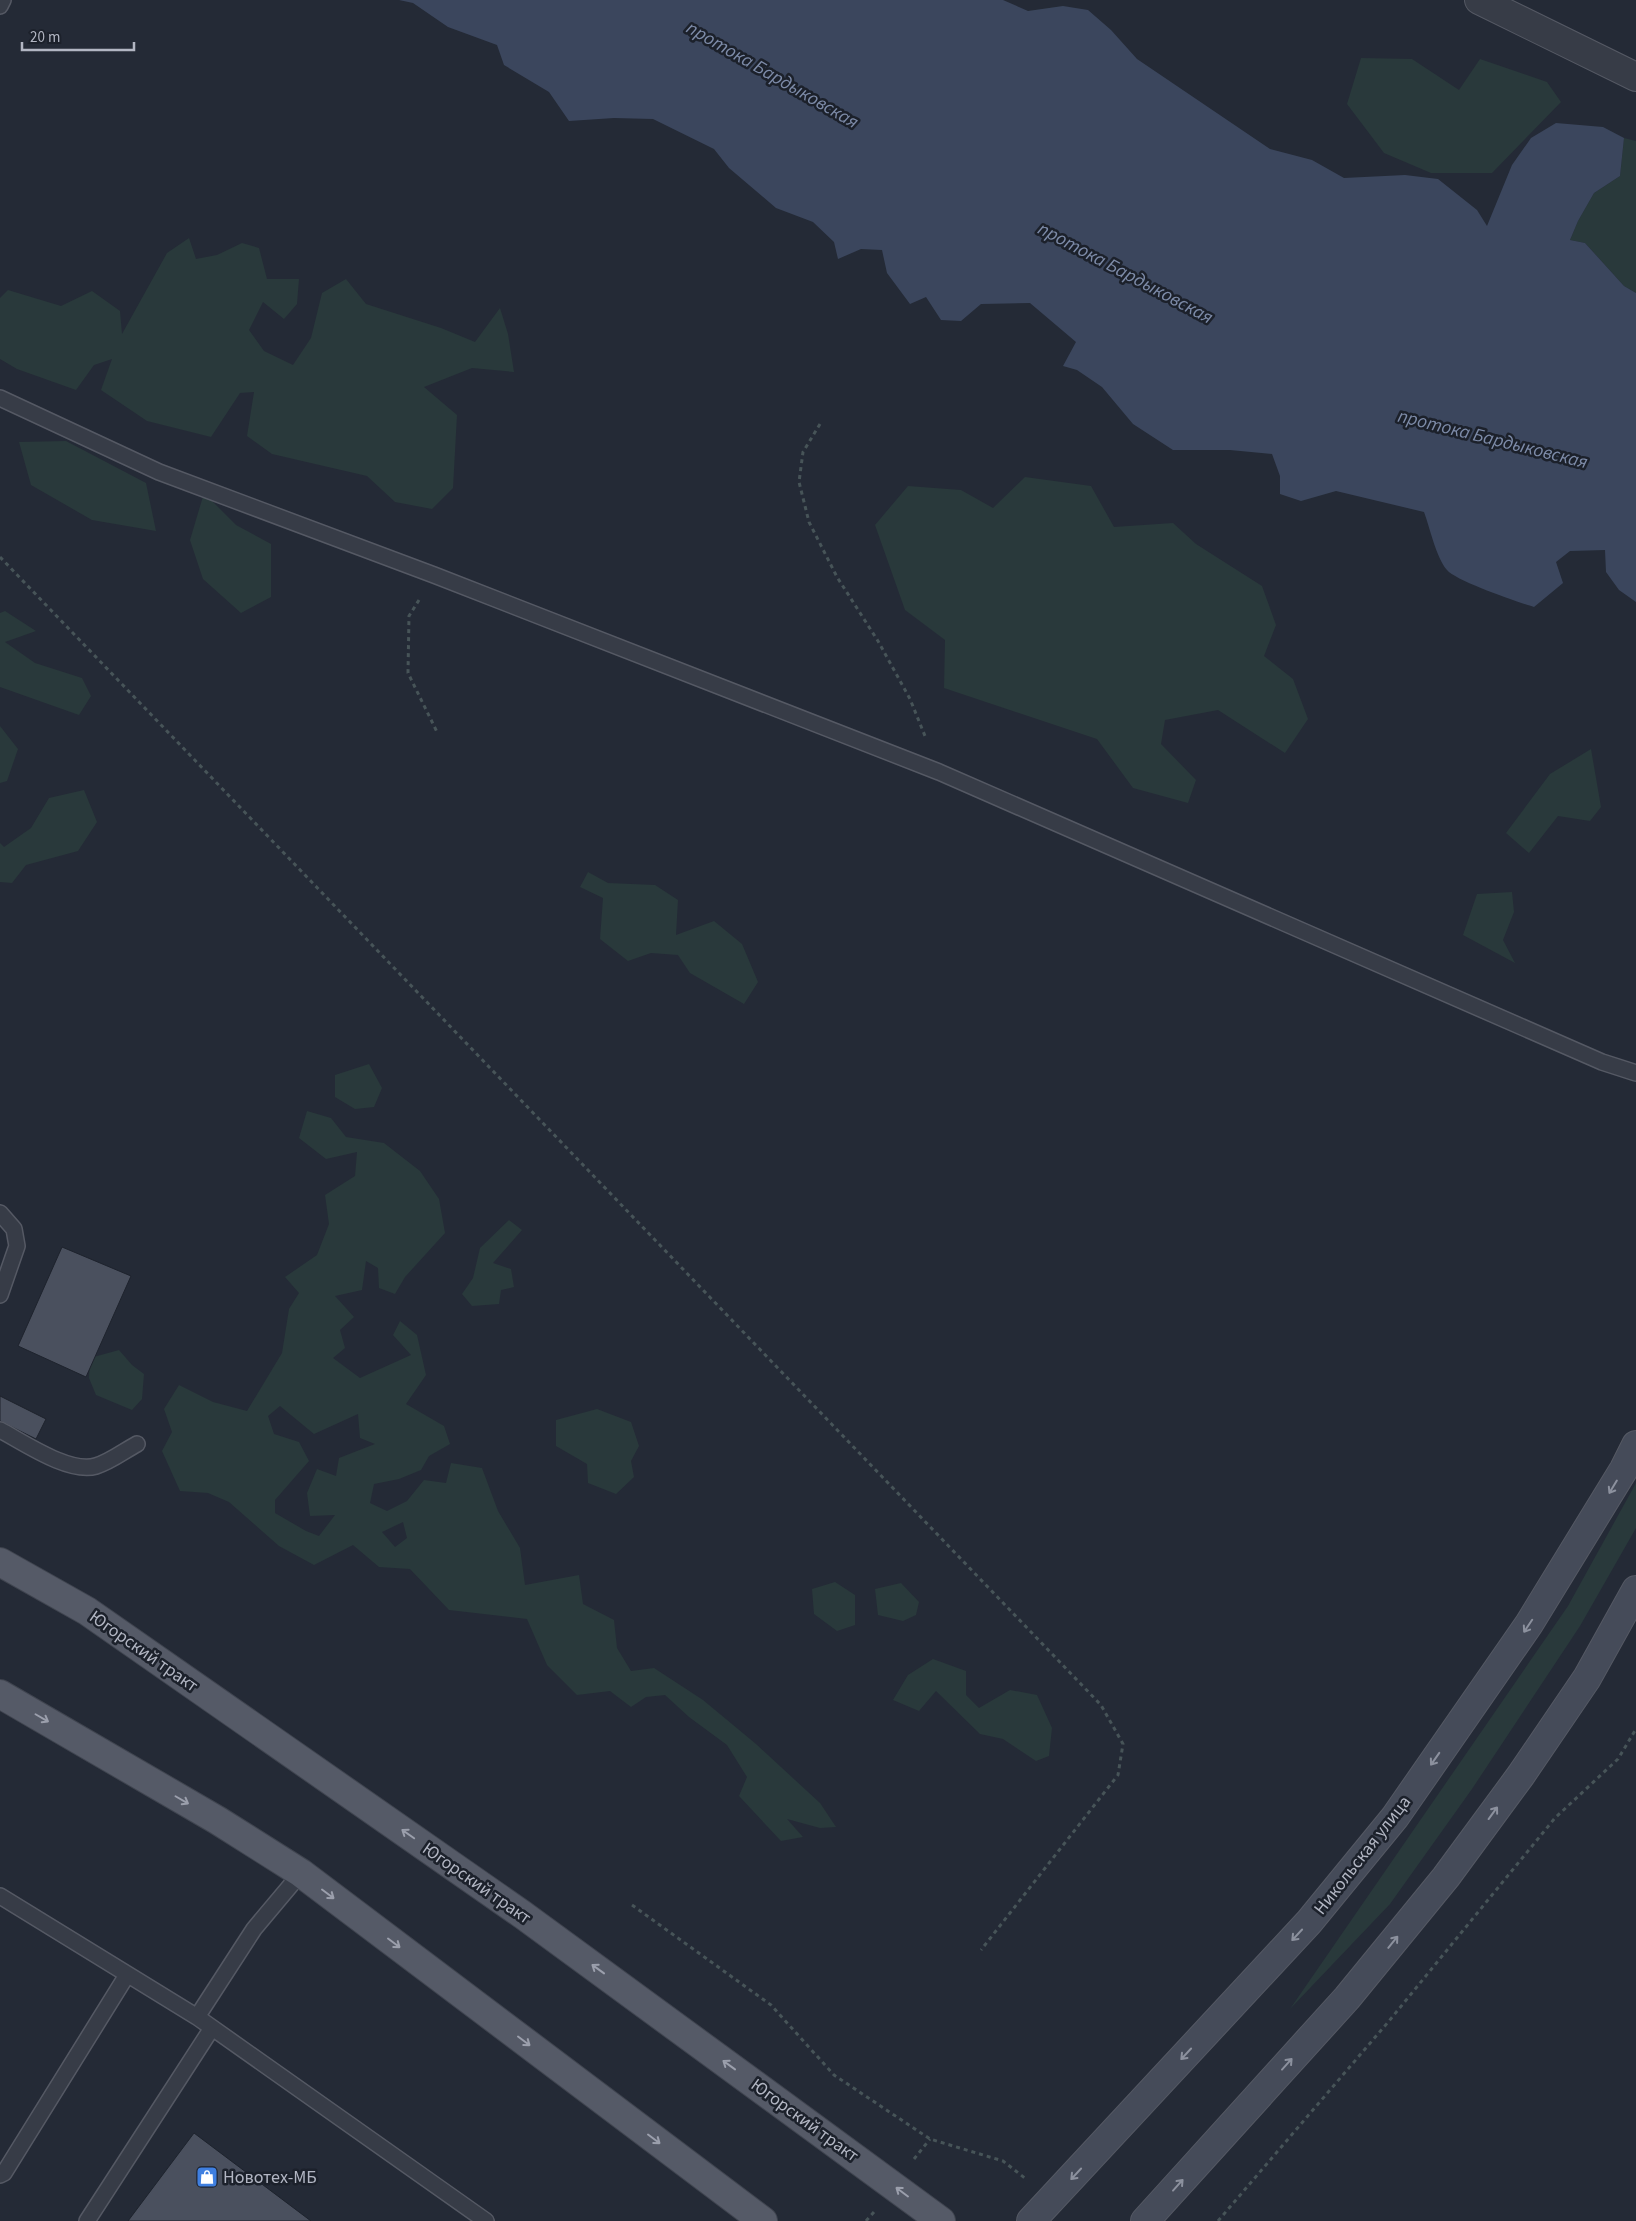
<svg xmlns="http://www.w3.org/2000/svg" width="1636" height="2221" font-family="'Source Sans 3',sans-serif">
	<rect width="100%" height="100%" fill="#242a36"/>
	<path fill="#29393b" fill-rule="evenodd" d="M1361,58L1412,59L1459,90L1480,59L1547,82L1561,102L1492,173H1431L1384,153L1347,104Z
		M1624,138L1636,141V293L1624,286L1585,243L1570,240L1578,221L1594,193L1620,176Z
		M189,238L196,259L217,255L242,243L259,248L267,279H299L297,304L284,319L263,302L249,330L264,351L293,365L311,338L322,293L346,279L366,304L441,328L475,342L500,308L508,334L514,372L472,368L424,387L457,415L453,488L432,509L395,502L367,476L272,454L247,436L254,392L240,393L211,437L147,421L101,390L112,359L94,365L76,390L17,369L0,359V298L8,290L61,306L92,291L120,311L122,334L167,253Z
		M66,441L146,483L156,531L92,520L31,485L19,442Z
		M1025,477L1091,486L1114,527L1173,523L1196,544L1262,586L1276,625L1264,656L1293,679L1308,719L1285,753L1218,710L1165,720L1161,744L1196,780L1188,803L1133,788L1097,739L944,688L945,640L905,610L875,525L908,486L961,490L993,508Z
		M204,493L236,525L271,544V597L241,613L203,579L190,540Z
		M5,611L36,631L5,642L35,663L82,678L91,696L79,715L0,687V613Z
		M0,726L18,749L7,781L0,783Z
		M1591,749L1601,807L1590,821L1558,816L1529,853L1506,833L1550,774Z
		M84,790L97,822L78,851L26,865L12,883L0,882V843L4,847L31,828L49,798Z
		M588,872L608,883L655,885L678,900L676,935L714,921L742,944L758,982L744,1004L690,973L678,955L651,953L628,961L600,939L603,898L580,887Z
		M1512,892L1514,912L1503,940L1515,963L1463,935L1477,894Z
		M369,1064L382,1088L374,1107L355,1109L335,1097V1075Z
		M307,1111L331,1118L346,1137L384,1143L420,1171L439,1199L445,1233L405,1277L395,1294L379,1288L378,1268L366,1261L362,1290L335,1296L354,1317L340,1330L345,1348L333,1358L360,1378L411,1355L393,1335L400,1321L417,1335L426,1375L406,1404L444,1426L450,1444L429,1456L421,1470L399,1479L374,1484L370,1503L387,1511L407,1501L424,1480L446,1483L451,1463L482,1468L498,1511L520,1548L525,1585L579,1575L583,1604L614,1620L617,1648L631,1671L654,1668L703,1700L756,1744L820,1803L836,1827L820,1828L787,1819L803,1837L781,1841L739,1796L747,1777L727,1745L689,1717L665,1695L646,1697L631,1707L610,1691L577,1695L547,1665L527,1619L449,1610L410,1569L379,1567L353,1545L314,1565L279,1546L229,1502L208,1493L180,1491L162,1451L172,1432L164,1409L179,1385L213,1402L247,1411L282,1353L289,1309L299,1293L285,1277L317,1255L329,1224L325,1195L355,1176L357,1152L326,1159L299,1138ZM280,1406L314,1434L358,1414L360,1438L375,1444L339,1458L336,1476L317,1469L307,1493L310,1516L335,1515L319,1536L306,1531L275,1513V1500L309,1461L299,1442L274,1434L268,1416ZM403,1522L407,1538L395,1547L382,1532Z
		M509,1220L522,1230L493,1263L511,1269L514,1287L501,1290L499,1304L472,1306L462,1294L473,1278L480,1248Z
		M119,1350L132,1365L144,1374L142,1399L132,1410L96,1395L89,1378L90,1358Z
		M597,1409L631,1422L639,1446L631,1461L634,1477L616,1494L588,1483L587,1464L556,1446V1420Z
		M1636,1483V1528L1580,1626L1472,1789L1390,1904L1290,2009L1568,1606Z
		M835,1582L855,1595V1625L837,1631L814,1614L812,1589Z
		M901,1583L919,1602L916,1615L903,1621L878,1615L875,1589Z
		M933,1659L966,1671V1695L979,1708L1010,1690L1037,1695L1052,1728L1049,1756L1036,1761L1003,1739L980,1734L936,1691L919,1711L893,1700L908,1675Z"/>
	<path fill="#3b465d" d="M399,0H1003L1028,11L1063,6L1088,10L1111,30L1137,59L1270,149L1312,160L1344,178L1405,175L1438,179L1477,210L1487,226L1512,165L1531,138L1556,123L1603,127L1624,138L1620,176L1594,193L1578,221L1570,240L1585,243L1624,286L1636,293V602L1619,590L1606,572L1605,550L1570,551L1556,562L1563,583L1534,607C1518,602 1456,581 1447,570C1436,557 1430,528 1424,512L1336,491L1301,501L1280,494V476L1272,454L1230,450H1173L1133,424L1102,387L1077,370L1063,366L1076,342L1030,303L981,304L961,321L941,320L926,297L910,304L887,273L882,250L861,249L838,259L834,242L813,222L776,208L729,168L714,149L653,119L614,118L569,121L549,92L504,65L497,45L448,27L413,3Z"/>
	<path fill="#4a505e" stroke="#1e232d" d="M62,1247L131,1276L86,1377L18,1346Z
		M0,1396L46,1419L36,1439L0,1421Z
		M194,2133L311,2221H128Z"/>
	<g fill="none" stroke-linecap="round" stroke-linejoin="round">
		<g stroke="#555964" stroke-width="18">
			<path id="lane" d="M0,6L3,0
				M0,398L159,472L434,575L939,772L1602,1062L1636,1073
				M0,1213L14,1229L17,1246L0,1295
				M0,1430C23,1442 69,1474 96,1466C110,1462 124,1451 137,1444
				M0,1896L197,2017L486,2221
				M197,2017L254,1929L301,1873
				M0,2175L4,2173L127,1975
				M87,2221L212,2028"/>
		</g>
		<g stroke="#555964" stroke-width="30">
			<path id="street" d="M1479,0L1636,77"/>
		</g>
		<g stroke="#555964" stroke-width="30">
			<path id="secondary" d="M1031,2221L1309,1922L1395,1817L1529,1624L1624,1469L1636,1445
				M1145,2221L1347,1998L1446,1877L1521,1775L1587,1678L1636,1590"/>
		</g>
		<g stroke="#404550" stroke-width="30">
			<path id="primary" d="M0,1562L87,1611L523,1915L941,2221
				M0,1694L217,1820L301,1873L763,2221"/>
		</g>
		<path stroke="#475458" stroke-width="3" stroke-dasharray="4 4" stroke-linecap="butt" d="M820,424L803,452L799,482L809,522L837,577L878,641L910,699L925,736
			M0,557L1101,1705L1123,1744L1118,1775L981,1950
			M419,600L409,616L408,673L438,734
			M632,1905L771,2005L834,2075L930,2139L1003,2161L1026,2179
			M914,2159L930,2139
			M866,2221L874,2212
			M1218,2221L1389,2021L1555,1818L1618,1759L1636,1729"/>
		<use href="#lane" stroke="#373c47" stroke-width="15"/>
		<use href="#street" stroke="#373c47" stroke-width="28"/>
		<use href="#secondary" stroke="#454b59" stroke-width="28"/>
		<use href="#primary" stroke="#555a67" stroke-width="28"/>
	</g>
	<defs><path id="oneway-shaft" d="M-6 0H5M1.5-3L5.5 0L1.5 3" fill="none" stroke-width="1.6" stroke-linecap="round" stroke-linejoin="round" transform="scale(1.25)"/></defs>
	<g stroke="#8c919e">
		<use href="#oneway-shaft" transform="translate(1613 1487) rotate(121)"/>
		<use href="#oneway-shaft" transform="translate(1528 1626) rotate(124)"/>
		<use href="#oneway-shaft" transform="translate(1435 1759) rotate(125)"/>
		<use href="#oneway-shaft" transform="translate(1493 1813) rotate(-54)"/>
		<use href="#oneway-shaft" transform="translate(1297 1935) rotate(133)"/>
		<use href="#oneway-shaft" transform="translate(1393 1942) rotate(-51)"/>
		<use href="#oneway-shaft" transform="translate(1186 2054) rotate(133)"/>
		<use href="#oneway-shaft" transform="translate(1287 2064) rotate(-48)"/>
		<use href="#oneway-shaft" transform="translate(1076 2174) rotate(133)"/>
		<use href="#oneway-shaft" transform="translate(1178 2185) rotate(-48)"/>
	</g>
	<g stroke="#9b9fac">
		<use href="#oneway-shaft" transform="translate(42 1718) rotate(30)"/>
		<use href="#oneway-shaft" transform="translate(182 1800) rotate(30)"/>
		<use href="#oneway-shaft" transform="translate(408 1834) rotate(-145)"/>
		<use href="#oneway-shaft" transform="translate(328 1894) rotate(37)"/>
		<use href="#oneway-shaft" transform="translate(394 1943) rotate(37)"/>
		<use href="#oneway-shaft" transform="translate(598 1969) rotate(-144)"/>
		<use href="#oneway-shaft" transform="translate(524 2041) rotate(37)"/>
		<use href="#oneway-shaft" transform="translate(729 2065) rotate(-144)"/>
		<use href="#oneway-shaft" transform="translate(654 2139) rotate(37)"/>
		<use href="#oneway-shaft" transform="translate(902 2192) rotate(-143)"/>
	</g>
	<defs>
		<g id="shop-square" transform="scale(1.125)"><rect x="-9" y="-9" width="18" height="18" rx="4" fill="#3f7fe0" stroke="#1c212b"/><path d="M-5-2.5h2.3a2.7 3.5 0 0 1 5.4 0H5L5.5 6h-11ZM-1.5-2.5h3a1.5 2.3 0 0 0-3 0Z" fill="#fff"/></g>
	</defs>
	<g fill-rule="evenodd">
		<use href="#shop-square" x="207" y="2177"/>
	</g>
	<g text-anchor="middle" stroke-width="5" stroke-linejoin="round" paint-order="stroke">
		<g font-size="18" fill="#b2b6c3" stroke="#1c212b">
			<text transform="translate(144 1651) rotate(35)" y="6">Югорский тракт</text>
			<text transform="translate(1362 1855) rotate(-52)" y="6">Никольская улица</text>
			<text transform="translate(477 1883) rotate(35)" y="6">Югорский тракт</text>
			<text transform="translate(805 2120) rotate(36)" y="6">Югорский тракт</text>
		</g>
		<g font-size="18" fill="#b2b6c3" stroke="#1c212b" text-anchor="start">
			<text x="223" y="2183">Новотех-МБ</text>
		</g>
		<g font-size="19" font-style="italic" fill="#7d8ba8" stroke="#1c212b">
			<text transform="translate(773 74) rotate(30)" y="7">протока Бардыковская</text>
			<text transform="translate(1126 272) rotate(28)" y="7">протока Бардыковская</text>
			<text transform="translate(1493 438) rotate(14)" y="7">протока Бардыковская</text>
		</g>
	</g>
	<path d="M22 42v8h112v-8" fill="none" stroke="#b2b6c3" stroke-width="2.5"/>
	<text x="30" y="42" font-size="15" fill="#b2b6c3" stroke="#1c212b" stroke-width="4" paint-order="stroke">20 m</text>
</svg>
